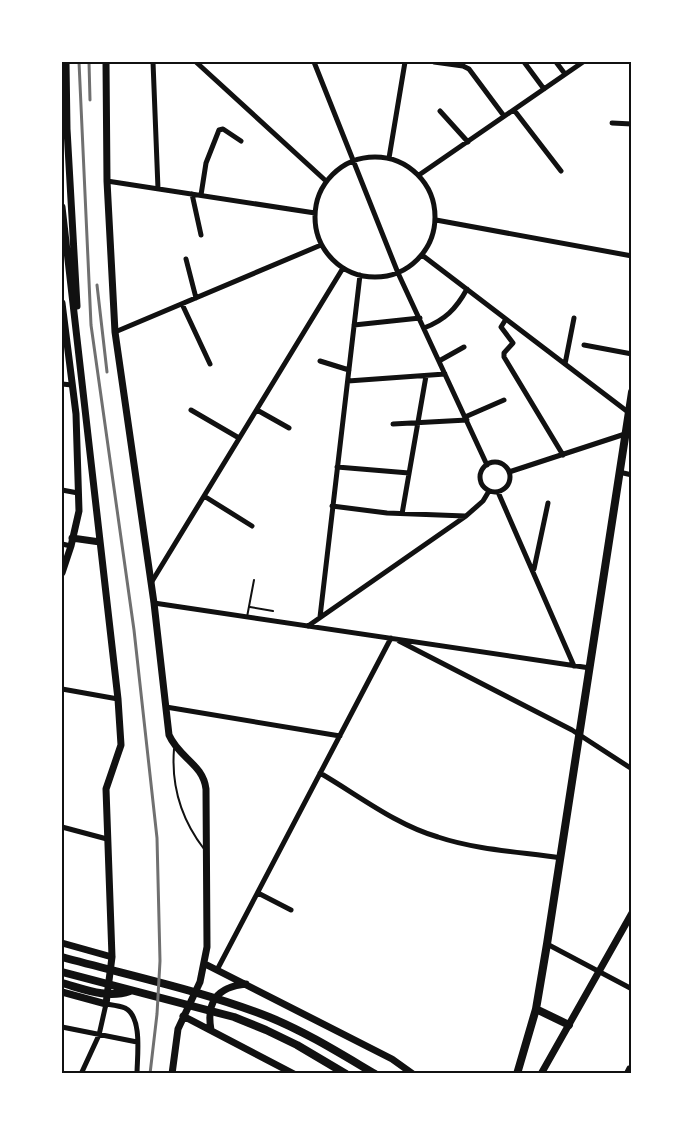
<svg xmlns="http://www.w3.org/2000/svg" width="693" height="1135" font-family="Lato,sans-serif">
	<rect width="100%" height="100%" fill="#fff"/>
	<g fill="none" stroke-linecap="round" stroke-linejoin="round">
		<path stroke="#111" stroke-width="2" d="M250,607L273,611
			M247,617L254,580
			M174,749C171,787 181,819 204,849"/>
		<path stroke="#111" stroke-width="5" d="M153,62L158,189
			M196,62L326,181
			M314,62L398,273L487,465
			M434,62L463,66L469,69L504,116
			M524,62L544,89
			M556,62L565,74
			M514,110L561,171
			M440,111L468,142
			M612,123L632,124
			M315 217a60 60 0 1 1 120 0a60 60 0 1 1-120 0Z
			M389,158L405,62
			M419,175L583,62
			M107,181L315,213
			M192,194L201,235
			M201,195L206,163L219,130L223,129L241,141
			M436,220L632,256
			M422,255L628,412L631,410
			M186,259L196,298
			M182,304L210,364
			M506,319L501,327L513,343L504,353V357L563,455
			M354,325L420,318
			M424,328C445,320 456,309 467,289
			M115,332L321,245
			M584,345L632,354
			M320,361L349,370
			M439,361L464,347
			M565,364L574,318
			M348,381L445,374
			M62,384L72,385
			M191,410L239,438
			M257,410L289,428
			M465,417L504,400
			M393,424L467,420
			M480 477a15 15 0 1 1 30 0a15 15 0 1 1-30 0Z
			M337,467L409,473
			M509,472L625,434
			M619,472L632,475
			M62,490L78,493
			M498,492L574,666
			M204,496L252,526
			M332,506L387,513L465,516
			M402,514L426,376
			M62,544L71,546
			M534,569L548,503
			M151,583L343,268
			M154,603L590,668
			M320,617L360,275
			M308,626L466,516L483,501L489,491
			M399,641L572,730L632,769
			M62,689L118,699
			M166,707L340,736
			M320,773C358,795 396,825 438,837C477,850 521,852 561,858
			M62,827L107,839
			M258,893L291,910
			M547,944L632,989
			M217,970L391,638
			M62,1027L137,1042
			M81,1074L99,1035L106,1004C112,1005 120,1006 125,1008C143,1017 137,1057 137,1074
			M626,1074L629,1068"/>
		<path stroke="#111" stroke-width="7" d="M66,62L67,129L77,306
			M106,62L107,181L115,332L154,603L169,735C179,758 203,764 206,789L207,947L200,982L178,1029L172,1074
			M62,207L118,699L121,745L106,789L112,957L106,1004L62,992
			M62,303L76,414L79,511L71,546L62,573
			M72,538L100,542
			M62,943L112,957
			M205,964L392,1059L413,1074
			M183,1016L294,1074
			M211,1030C206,1002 217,987 246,984
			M541,1074L632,913"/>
		<path stroke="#111" stroke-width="8" d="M62,957C131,976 203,991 269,1017C306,1032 341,1054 375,1074
			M62,972L234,1017L266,1030L297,1045L346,1074
			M62,983C84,989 107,999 130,991
			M536,1009L569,1025
			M517,1074L536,1009L547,944L632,392"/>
		<path stroke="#707070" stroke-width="3" d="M79,62L91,325L134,630L157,838L160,961L157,1014L150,1074
			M89,62L90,100
			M97,285L107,372"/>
	</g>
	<rect width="693" height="1135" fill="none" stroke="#ffffff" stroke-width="126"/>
	<rect x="63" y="63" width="567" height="1009" fill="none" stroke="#111" stroke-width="2"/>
</svg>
